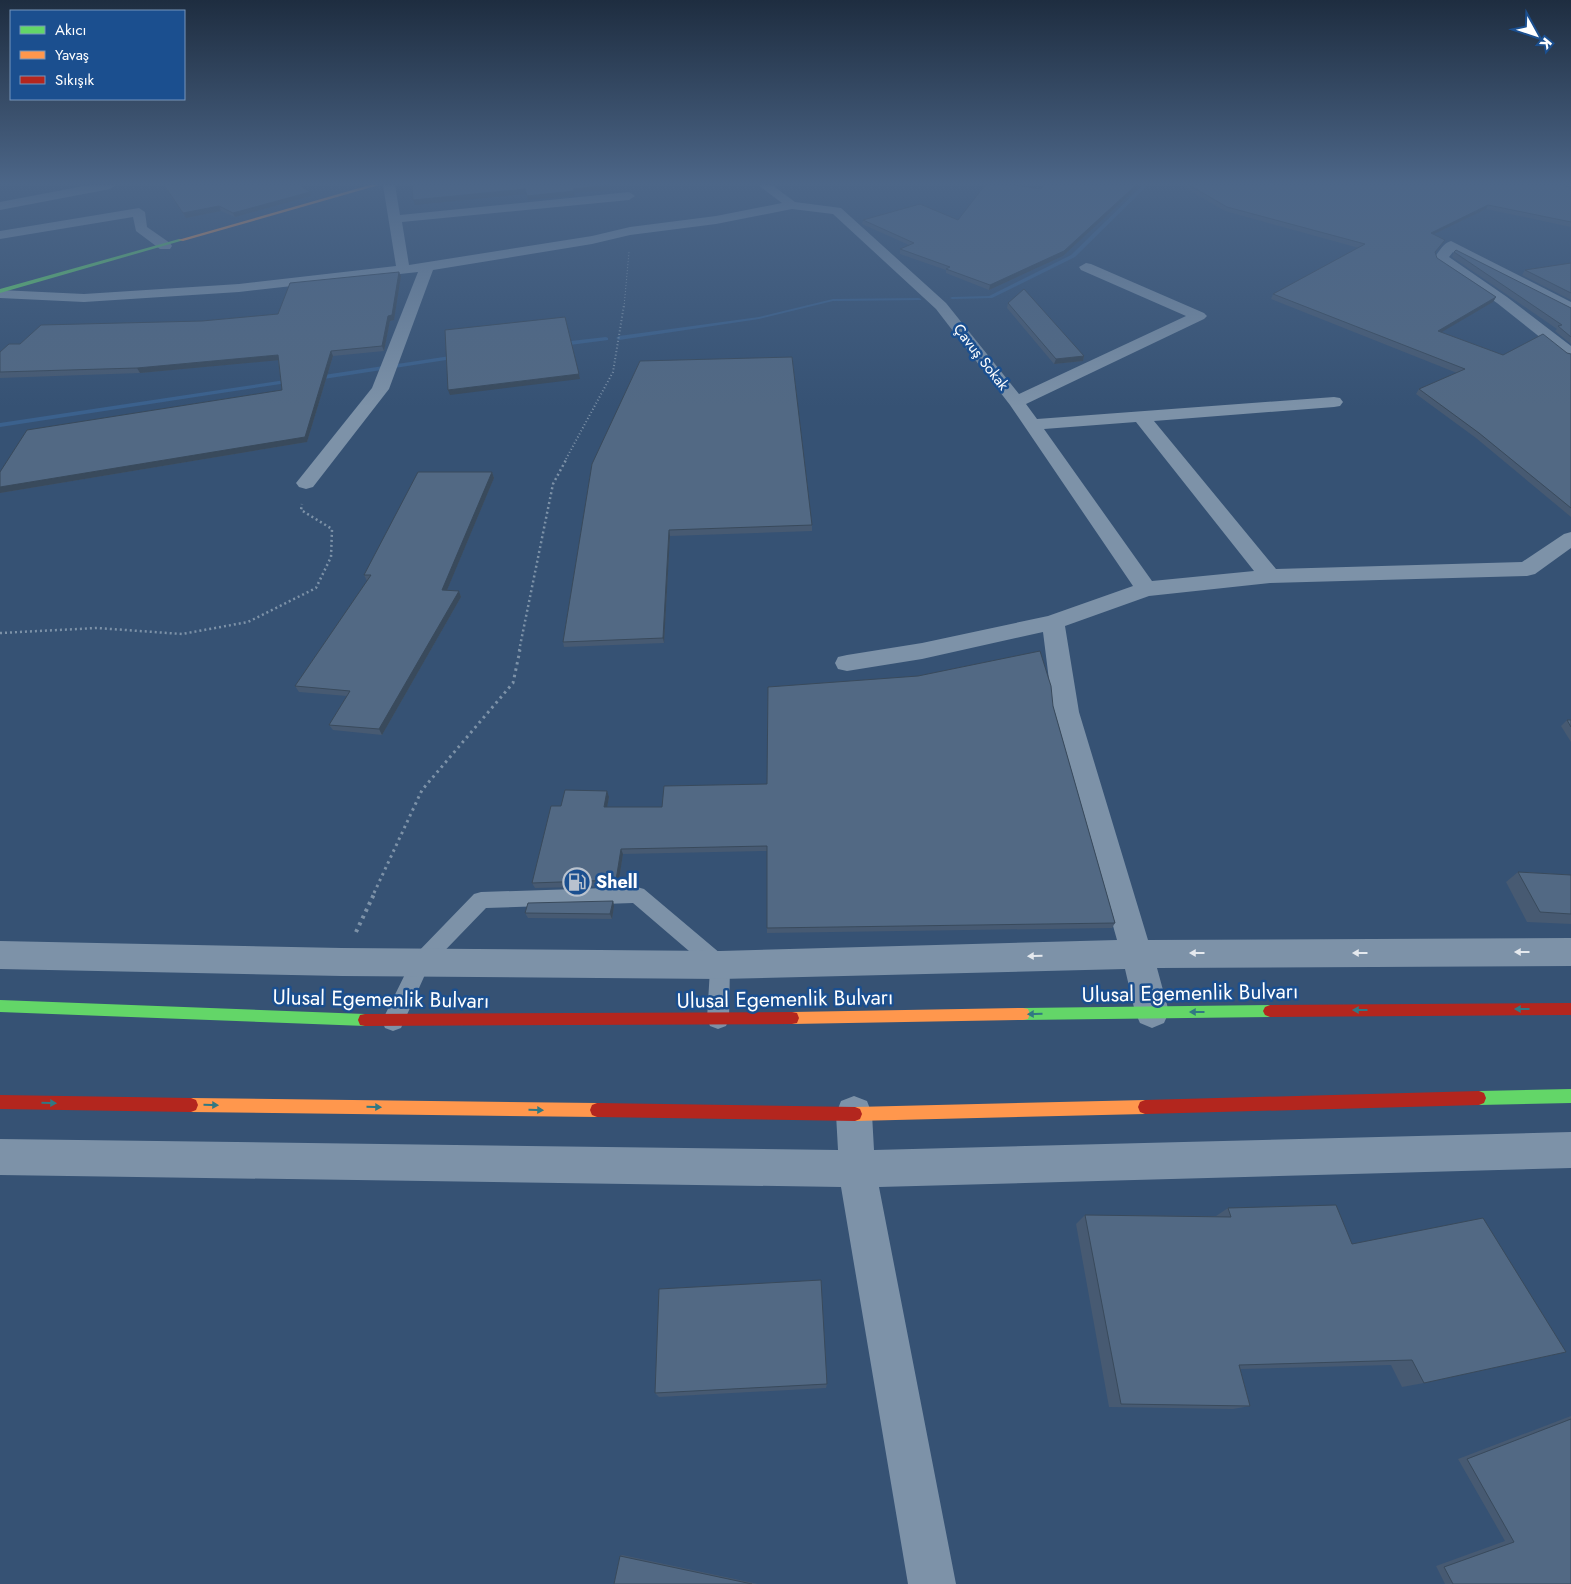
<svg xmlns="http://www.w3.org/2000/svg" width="1571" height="1584" font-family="Jost,sans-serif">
	<rect width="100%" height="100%" fill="#365274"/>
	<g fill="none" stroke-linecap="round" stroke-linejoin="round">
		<path fill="#3b618d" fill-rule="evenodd" d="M1143,185H1148L1075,257L992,298L952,299L950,298L952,297L989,296L1071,255Z
			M919,298L921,299V300L833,301L759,319L619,340L616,338L619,336L759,317L833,299Z
			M606,337L608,338V340L562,346L559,344L562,342Z
			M457,355L459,356V358L317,380L314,378L317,376Z
			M292,379L294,380V382L0,427V423Z"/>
		<path stroke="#7d92a8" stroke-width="1" stroke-dasharray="1 2" stroke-linecap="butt" d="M624,307L629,252"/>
		<path stroke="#7d92a8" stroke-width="2" stroke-dasharray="1 2.5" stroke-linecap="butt" d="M566,459L613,372L624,305"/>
		<path stroke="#7d92a8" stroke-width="2.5" stroke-dasharray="2 3" stroke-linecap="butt" d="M0,633L97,628L182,634L248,622L316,588L331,557L332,529L301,510L302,504
			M519,651L553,484L567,458"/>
		<path stroke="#7d92a8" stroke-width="3" stroke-dasharray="2.5 4" stroke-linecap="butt" d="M374,893L422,790L513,683L520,650"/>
		<path stroke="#7d92a8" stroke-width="4" stroke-dasharray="3 4.5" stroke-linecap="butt" d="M356,932L375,892"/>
		<path fill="#7d92a8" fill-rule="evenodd" d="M637,887L644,889L727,959L730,965L729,1019L726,1026L718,1029L710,1026L707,1019L710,969L633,903L486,908L428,968L401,1028L393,1031L385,1028L382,1021L414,956L474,894L481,892Z"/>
		<path fill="#7d92a8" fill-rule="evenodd" d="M89,185H116L110,189L0,210V202Z
			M383,185H395L400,215L629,192L635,196L629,200L402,222L409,265L592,236L630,227L716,216L782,203L758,185H772L795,202L841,208L946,303L1019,394L1186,316L1081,270L1079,267L1086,263L1091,264L1204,313L1207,316L1204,319L1026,404L1037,419L1334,397L1340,398L1343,402L1340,406L1334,407L1154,421L1276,569L1522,562L1564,534L1571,532V548L1535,574L1527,576L1270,583L1149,596L1065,626L1079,712L1148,940L1571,938V966L1157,968L1169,1012L1164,1023L1152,1028L1140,1023L1135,1012L1125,969L720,979L342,976L0,969V941L342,948L720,951L1117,940L1053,712L1043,632L922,659L847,671L838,669L835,663L838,657L847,655L922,643L1048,616L1133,586L1010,405L936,309L833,214L792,209L716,224L630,235L592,244L433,270L389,389L313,487L306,489L299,487L296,483L372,388L418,272L239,292L84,302L0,298V290L84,294L239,284L396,266ZM1136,422L1254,571L1152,581L1044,429Z
			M1557,185H1571V190L1559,188Z
			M139,208L145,212L147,227L170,243L172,246L170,249H160L136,231L133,217L0,239V231Z
			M1451,241L1571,302V313L1453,252L1449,257L1507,297L1571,346V359L1565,357L1497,303L1436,261L1434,258C1439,252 1443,243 1451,241Z
			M854,1096L867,1101L872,1114L874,1150L1571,1132V1168L879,1187L956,1584H908L841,1187L0,1175V1139L838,1150L836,1114L841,1101Z"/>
		<path fill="#63d668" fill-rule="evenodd" d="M179,239L184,240L0,293V289Z
			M0,1000L365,1014L370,1015L372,1020L370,1025L365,1026L0,1012Z
			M1270,1005L1275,1007L1277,1011L1275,1015L1270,1017L1023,1020L1018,1019L1016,1014L1018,1009L1023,1008Z
			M1571,1089V1103L1479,1105L1474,1103L1472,1098L1474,1093L1479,1091Z"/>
		<path fill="#ff974d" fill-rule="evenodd" d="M370,185H379L183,241L178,240Z
			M1023,1008L1028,1009L1030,1014L1028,1019L1023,1020L792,1024L787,1023L785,1018L787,1013L792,1012Z
			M191,1098L597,1103L602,1105L604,1110L602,1115L597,1117L191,1112L186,1110L184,1105L186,1100Z
			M1145,1100L1150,1102L1152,1107L1150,1112L1145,1114L855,1121L850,1119L848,1114L850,1109L855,1107Z"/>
		<path fill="#b3261e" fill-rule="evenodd" d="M1571,1003V1015L1270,1017L1265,1015L1263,1011L1265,1007L1270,1005Z
			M792,1012L797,1013L799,1018L797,1023L792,1024L365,1026L360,1025L358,1020L360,1015L365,1014Z
			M1479,1091L1484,1093L1486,1098L1484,1103L1479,1105L1145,1114L1140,1112L1138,1107L1140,1102L1145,1100Z
			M0,1095L191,1098L196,1100L198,1105L196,1110L191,1112L0,1109Z
			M597,1103L855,1107L860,1109L862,1114L860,1119L855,1121L597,1117L592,1115L590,1110L592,1105Z"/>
	</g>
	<path fill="#475a72" d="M163,185H300L310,192L311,196L235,217L221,211L186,218Z
		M1044,185H1140L1063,256L989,290L946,273V270L900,254V249L909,245L862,224L863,220H958L1041,189Z
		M1180,185H1561L1571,187V227L1486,209L1434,234L1442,244L1435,253L1437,258L1496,297L1493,302L1441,332L1503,355L1567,353L1571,354V517L1476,438L1416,394L1419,389L1457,373L1271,299L1273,294L1359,248L1225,211Z
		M1454,252L1571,308V344L1555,331L1557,329L1452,257Z
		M1571,263V300L1522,275L1525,270Z
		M401,276L394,320L390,321L384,351L333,356L307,442L0,493V472L282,390L278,360L140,373L0,378V352L20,344L202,321L278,314Z
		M1008,303L1084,356L1083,361L1054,364L1007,308Z
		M592,464L812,525V531L670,536L664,643L564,647L563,642Z
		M492,472L494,478L447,590L459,591L461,597L382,735L333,730L329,725L347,696L299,692L295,686L367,581L364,575Z
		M1053,706L1115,923L1112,928L767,933V851L623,854L618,886L535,888L532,883L561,806L609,797L607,807H662L767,784Z
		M1567,720H1571V742L1561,726Z
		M1518,872L1571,875V924L1527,922L1506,882Z
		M613,901L614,906L612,919L528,918L525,913Z
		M1228,1208L1352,1244L1424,1383L1402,1387L1391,1365L1240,1369L1250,1406L1233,1409L1109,1407L1076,1224L1085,1215L1216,1216Z
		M827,1384L826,1388L659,1397L655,1393Z
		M1571,1416V1584H1445L1436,1566L1505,1541L1458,1459Z
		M622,1555L758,1584H614L620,1556Z"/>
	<path fill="#394a5c" d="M610,185V190L574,193L575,196L528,200L527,196L573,189Z
		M1136,185H1140L1063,256L989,290L990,285Z
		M525,189L526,194L415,205L413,200Z
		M310,192L311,196L235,217L233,213Z
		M1488,205L1486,209L1428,237L1431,233Z
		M219,206L221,211L186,218L183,213Z
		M399,272L401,276L394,320L390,321L384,351L382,346L388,316Z
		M1496,297L1493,302L1435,336L1438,331Z
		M331,351L333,356L307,442L0,493V487L305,437Z
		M278,355L280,360L140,373L137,368Z
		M1084,356L1083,361L1054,364L1056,359Z
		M579,374L580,379L450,395L448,390Z
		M492,472L494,478L445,595L442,590Z
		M669,530L670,536L664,643L663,638Z
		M459,591L461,597L382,735L379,729Z
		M607,791L609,797L606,813L604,807Z
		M621,849L623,854L618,886L616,880Z
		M613,901L614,906L612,919L610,914Z"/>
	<path fill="#526984" stroke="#394a5c" d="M164,185H300L310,192L233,213L219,206L183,213Z
		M412,185H610L573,189L574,191L527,196L525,189L413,200Z
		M985,185H1014L1041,189L1044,185H1136L1064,251L990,285L946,269L950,267L900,249L914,243L863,220L920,204L958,220Z
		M1189,185H1561L1571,187V222L1488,205L1431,233L1445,240L1435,252L1437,258L1496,297L1438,331L1503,355L1543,334L1567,353L1571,354V508L1479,433L1419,389L1465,369L1273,294L1365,244L1227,207Z
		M1456,250L1571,308V337L1558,326L1562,325L1454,252Z
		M1571,263V293L1525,270Z
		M399,272L392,315L388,316L382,346L331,351L305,437L0,487V472L27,430L282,390L278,355L137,368L0,372V352L9,344H20L41,325L202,321L278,314L290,283Z
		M1024,289L1084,356L1056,359L1008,303Z
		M565,317L579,374L448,390L445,330Z
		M792,357L812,525L669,530L663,638L563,642L592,464L640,361Z
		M418,472H492L442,590L459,591L379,729L329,725L350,691L295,686L371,575H364Z
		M1040,651L1051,686L1053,706L1115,923L767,928V846L621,849L616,880L532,883L551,806H561L565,790L607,791L604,807H662L664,786L767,784L768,687L918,676Z
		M1567,720H1571V727Z
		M1518,872L1571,875V914L1540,912Z
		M613,901L610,914L525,913L528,903Z
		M1336,1205L1352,1244L1483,1218L1566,1352L1424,1383L1412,1360L1239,1365L1250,1406L1121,1404L1085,1215L1231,1217L1228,1208Z
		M821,1280L827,1384L655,1393L659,1289Z
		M1571,1419V1584H1453L1444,1567L1514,1542L1467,1459Z
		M620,1556L752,1584H614Z"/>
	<defs><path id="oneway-solid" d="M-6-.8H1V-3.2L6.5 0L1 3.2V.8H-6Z" transform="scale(1.25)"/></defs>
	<g fill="#e5e9ee">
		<use href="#oneway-solid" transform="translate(1522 952) rotate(180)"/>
		<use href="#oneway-solid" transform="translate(1197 953) rotate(180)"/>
		<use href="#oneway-solid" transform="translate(1360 953) rotate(180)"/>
		<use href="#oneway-solid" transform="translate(1035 956) rotate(179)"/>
	</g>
	<g fill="#317883">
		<use href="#oneway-solid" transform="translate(1522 1009) rotate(180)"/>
		<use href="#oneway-solid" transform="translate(1360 1010) rotate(180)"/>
		<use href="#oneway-solid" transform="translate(1197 1012) rotate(180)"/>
		<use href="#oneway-solid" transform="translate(1035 1014) rotate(179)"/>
		<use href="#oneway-solid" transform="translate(49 1103) rotate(1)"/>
		<use href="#oneway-solid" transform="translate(211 1105) rotate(1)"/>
		<use href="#oneway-solid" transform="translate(374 1107) rotate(1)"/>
		<use href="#oneway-solid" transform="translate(536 1110) rotate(1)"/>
	</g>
	<linearGradient id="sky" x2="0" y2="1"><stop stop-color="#1e2d40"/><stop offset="0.45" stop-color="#4c6688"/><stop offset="1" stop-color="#4c6688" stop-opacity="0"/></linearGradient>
	<rect width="1571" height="407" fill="url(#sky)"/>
	<defs>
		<g id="fuel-ring" transform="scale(1.4375)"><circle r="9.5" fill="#1b4f8f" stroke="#b9c2ce" stroke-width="1.5"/><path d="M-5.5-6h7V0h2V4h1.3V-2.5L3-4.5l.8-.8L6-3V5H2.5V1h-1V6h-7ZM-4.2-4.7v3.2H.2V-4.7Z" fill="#b9c2ce"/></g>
	</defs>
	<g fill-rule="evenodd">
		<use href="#fuel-ring" x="577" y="882"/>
	</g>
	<g text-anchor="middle" stroke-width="5" stroke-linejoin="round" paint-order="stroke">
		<g font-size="15" fill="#fff" stroke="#1b4f8f">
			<text transform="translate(981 357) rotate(52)" y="5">Çavuş Sokak</text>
		</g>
		<g font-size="18" font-weight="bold" fill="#fff" stroke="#1b4f8f" text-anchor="start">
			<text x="596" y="888">Shell</text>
		</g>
		<g font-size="21" fill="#fff" stroke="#1b4f8f">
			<text transform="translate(1190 993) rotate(-1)" y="7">Ulusal Egemenlik Bulvarı</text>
			<text transform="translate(381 999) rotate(1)" y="7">Ulusal Egemenlik Bulvarı</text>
			<text transform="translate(785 999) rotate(-1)" y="7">Ulusal Egemenlik Bulvarı</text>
		</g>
	</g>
	<rect x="10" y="10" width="175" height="90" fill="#1b4f8f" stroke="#7695bc"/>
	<rect x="20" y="26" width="25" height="8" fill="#63d668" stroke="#7695bc"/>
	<text x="55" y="35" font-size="15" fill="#ffffff">Akıcı</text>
	<rect x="20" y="51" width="25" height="8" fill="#ff974d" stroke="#7695bc"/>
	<text x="55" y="60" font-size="15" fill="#ffffff">Yavaş</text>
	<rect x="20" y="76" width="25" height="8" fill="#b3261e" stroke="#7695bc"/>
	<text x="55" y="85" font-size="15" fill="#ffffff">Sıkışık</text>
	<g transform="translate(1536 35) rotate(130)" stroke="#1b4f8f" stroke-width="4" paint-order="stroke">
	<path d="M0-4L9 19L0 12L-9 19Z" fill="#ffffff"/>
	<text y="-8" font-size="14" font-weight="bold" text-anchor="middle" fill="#ffffff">K</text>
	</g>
</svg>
